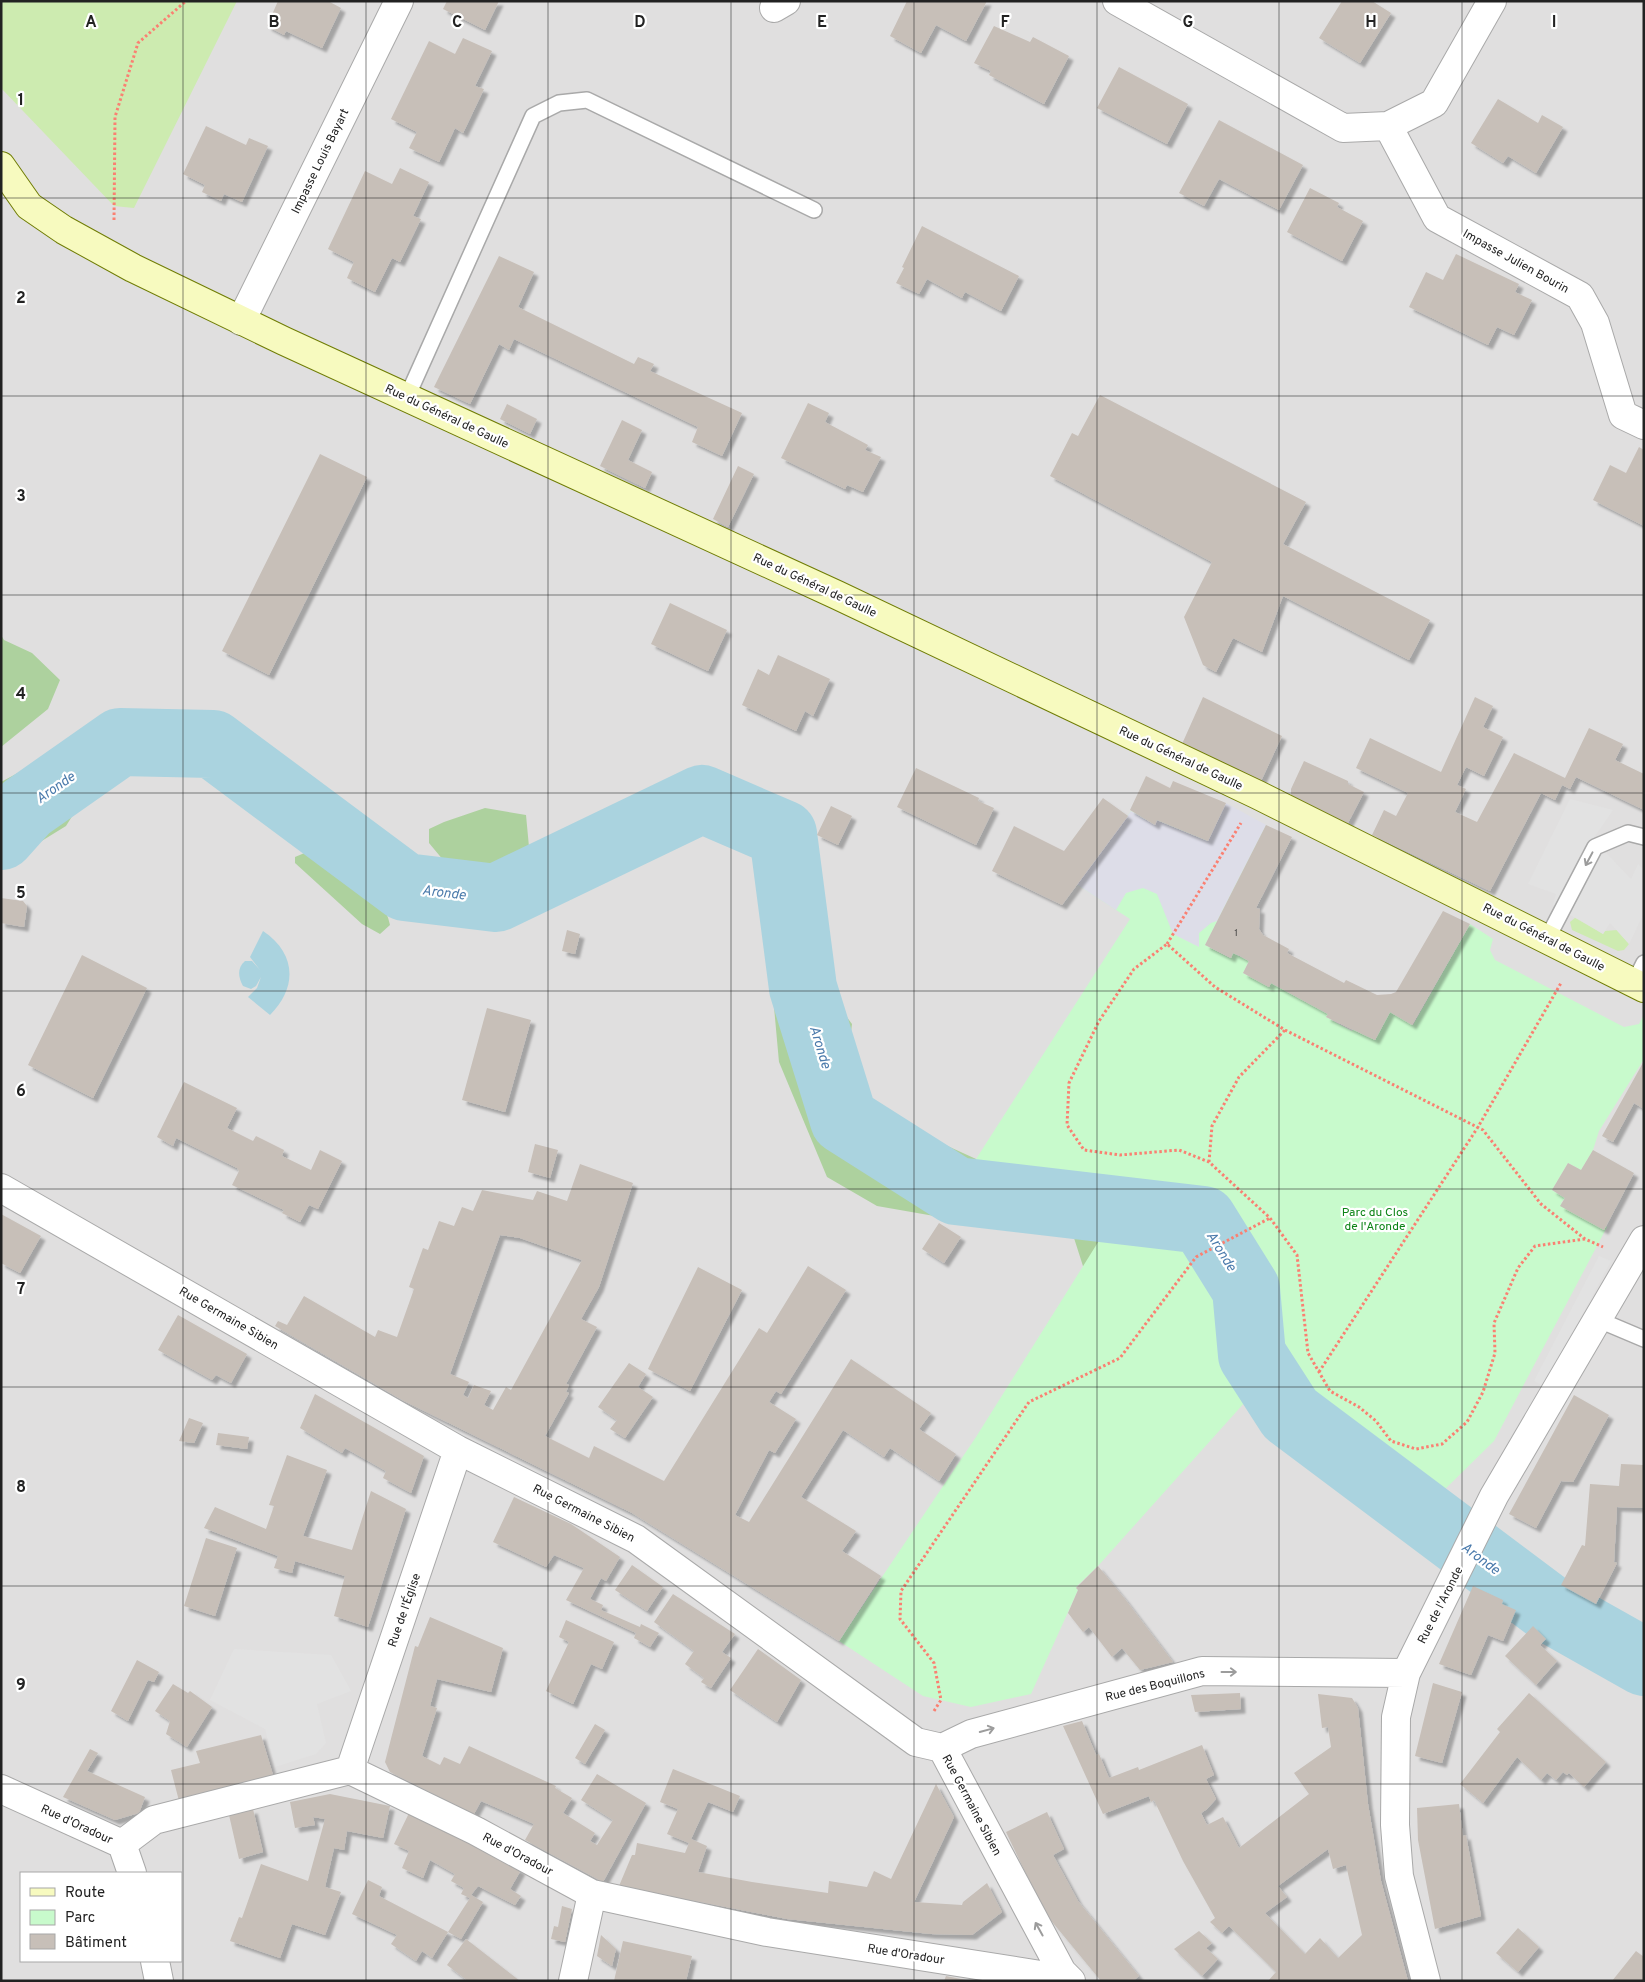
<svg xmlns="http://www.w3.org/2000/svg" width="1645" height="1982" font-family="Overpass,sans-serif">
	<defs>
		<filter id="shadow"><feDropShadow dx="4.5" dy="4.5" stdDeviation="1" flood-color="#0004"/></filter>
	</defs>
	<rect width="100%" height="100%" fill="#f2efe9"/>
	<path fill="#e0dfdf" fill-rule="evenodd" d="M1,1H1644V1981H1ZM21,1873H181V1961H21Z"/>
	<path fill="#cdebb0" d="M1,1H237L134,208L114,206L1,88Z
		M1576,917L1603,934L1605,931L1617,930L1629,944L1624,950L1618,951L1572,930L1570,922Z"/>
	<path fill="#add19e" d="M1,635L4,640L32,653L60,680L48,709L1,747Z
		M44,759L49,765L43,775L17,795L1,813V782Z
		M121,764L139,765L86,794L66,826L1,866V852L33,821L38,809L105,768Z
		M672,787L695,802L696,817L688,837L657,848L622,870L529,902L444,861L429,843V829L444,822L485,808L526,815L529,847L537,855L575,841L639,797Z
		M291,788C328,799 352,819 376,850L358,864L326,845L290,813Z
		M314,849C342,869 383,888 390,925L380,934L362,924L295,863V857Z
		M805,900L816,907L827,948L825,988L852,1024L847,1065L878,1119L895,1122L998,1169L1170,1145L1090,1288L1074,1238L1068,1228H1003L877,1206L827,1177L779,1062L768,941L767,902Z"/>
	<path fill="#c8facc" d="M1131,811L1154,824L1157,820L1208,841L1266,825L1205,945L1230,958L1233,953L1249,961L1243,973L1269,987L1271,983L1328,1014L1326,1017L1352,1031L1353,1029L1375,1040L1390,1012L1413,1025L1470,924L1493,939L1490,950L1495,960L1624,1027L1639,1024L1644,1014V1059L1599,1131L1593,1150L1581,1170L1568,1163L1552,1190L1565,1198L1561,1203L1607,1227L1494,1441L1436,1498C1396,1469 1321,1423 1298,1380L1254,1392L1098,1566L1076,1587L1078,1590L1031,1694L971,1707L923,1696L839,1641L976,1437L1132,1188L1102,1184L1021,1185L960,1184L1130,919L1076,884Z"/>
	<path fill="#e2e2e2" d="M1570,799L1613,810L1593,839L1631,879L1638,864L1644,870V913L1629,944L1610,923L1603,934L1553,905L1556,894L1528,884Z
		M1599,1256L1611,1261L1544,1386L1534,1381Z
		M234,1649L331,1655L351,1691L317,1704L326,1743L316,1754L275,1767L265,1729L210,1700Z"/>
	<path fill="#dddde8" d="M1226,803L1266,825L1217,921L1211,923L1199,933V947L1173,934L1157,894L1143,888L1126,893L1116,910L1076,884L1131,811L1154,824L1157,820L1208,841Z"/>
	<path fill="#aad3df" d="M263,931C296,953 298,987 270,1015L248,997L257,988L261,977L256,986L251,989L243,986C238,977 237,968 245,961H252L260,970L250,957Z"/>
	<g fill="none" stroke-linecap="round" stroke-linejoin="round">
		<path stroke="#aad3df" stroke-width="68" d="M1,836L26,808L120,742L213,744L405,887L496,898L702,799L783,834L803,988L844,1120L956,1191L1203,1220L1246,1289L1252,1355L1290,1414L1550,1609L1644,1662"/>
	</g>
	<path fill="#c7bfb8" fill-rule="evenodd" filter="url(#shadow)" d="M278,1H328L341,8L322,48L286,31L284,35L267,26Z
		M447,1H499L485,30L443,9Z
		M907,1H987L966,41L936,25L921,53L890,36Z
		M1342,1H1372L1391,13L1360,63L1319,38Z
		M994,26L1030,42L1033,37L1069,56L1044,104L989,75L991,71L974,63Z
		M463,38L492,51L475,86L484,89L463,133L455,128L439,162L409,148L417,132L391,119L429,41L455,54Z
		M1119,67L1188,104L1167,144L1097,108Z
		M1498,99L1538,123L1542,115L1563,127L1536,173L1508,156L1503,163L1471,143Z
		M1219,120L1303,165L1279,210L1219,179L1204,206L1179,193Z
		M206,126L246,145L249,138L268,146L242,202L224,194L221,201L202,192L205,185L183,174Z
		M400,168L429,182L413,216L421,219L400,262L392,258L375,292L347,278L354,262L328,249L365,171L392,184Z
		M1310,188L1339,203L1337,207L1363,221L1342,261L1287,232Z
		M922,226L1019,276L1001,311L965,292L962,298L927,279L919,294L896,283L904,268L902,267Z
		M1456,254L1519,284L1515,292L1532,300L1514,335L1497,327L1488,345L1409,307L1426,272L1443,280Z
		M499,256L534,272L518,307L634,364L638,357L654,364L650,371L742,413L722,456L692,442L698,427L514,339L509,350L499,344L470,404L434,387Z
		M1100,395L1306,502L1283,544L1430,620L1409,660L1283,596L1262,652L1233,638L1216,672L1203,665L1184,617L1212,562L1050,476L1072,433L1078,436Z
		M808,403L829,413L825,422L868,445L865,450L881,457L863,492L847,485L845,489L781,458Z
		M507,404L537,419L530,434L500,419Z
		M622,420L642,430L628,460L652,472L645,488L600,466Z
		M1639,447L1644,450V526L1593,500L1610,465L1626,473Z
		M320,454L367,477L269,675L222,651Z
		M738,466L754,474L728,527L713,519Z
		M670,603L727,630L708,671L651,644Z
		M778,655L830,679L813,716L805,711L796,731L742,705L758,669L769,675Z
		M1203,697L1282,736L1261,781L1182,744Z
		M1475,697L1493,706L1483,727L1503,737L1484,776L1466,767L1457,785L1466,789L1455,812L1477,822L1514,753L1565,778L1589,728L1623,744L1615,760L1644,774V810L1576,777L1570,789L1562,785L1555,800L1541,793L1490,891L1372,835L1384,810L1396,816L1408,793L1356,768L1370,738L1441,772Z
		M1304,761L1348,781V784L1364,792L1348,823L1291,796V789Z
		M916,768L979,798L978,801L994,808L976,845L897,807Z
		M1146,776L1170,788L1173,781L1226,803L1208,841L1157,820L1155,825L1130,810Z
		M1103,798L1128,816L1062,905L992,871L1014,826L1064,851Z
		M831,806L852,816L838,845L817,835Z
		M1266,825L1292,837L1256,908L1260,909L1259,929L1263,935L1289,949L1287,953L1344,983L1346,980L1377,995L1391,994L1396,992L1443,911L1470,924L1412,1025L1390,1012L1375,1040L1326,1017L1328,1014L1271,983L1269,987L1243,973L1249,961L1240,956L1233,953L1231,958L1205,945Z
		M1,898L23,901L27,906L24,927L1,923Z
		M567,930L580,934L575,954L562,951Z
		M82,955L147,988L93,1098L28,1065Z
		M487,1008L531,1020L505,1112L462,1100Z
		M1644,1061V1109L1634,1103L1613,1142L1602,1136Z
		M184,1082L237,1108L227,1128L253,1141L256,1136L284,1150L282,1156L311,1170L320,1150L342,1161L318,1209L309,1205L300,1222L282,1213L284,1210L232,1185L239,1171L237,1168L176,1138L173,1146L157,1137Z
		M535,1144L558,1150L550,1178L528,1172Z
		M1593,1150L1634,1173L1604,1230L1560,1206L1565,1198L1552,1190L1568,1163L1581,1170Z
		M580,1164L633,1183L599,1287L581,1319L597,1327L566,1384L569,1385L566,1392L569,1393L545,1436L589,1458L594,1446L664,1481L759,1328L767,1333L808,1266L846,1290L781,1394L776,1391L769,1402L796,1419L775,1453L769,1450L735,1515L749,1522L851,1359L931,1413L919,1429L956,1454L939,1481L890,1448L884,1457L843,1430L801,1497L856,1531L842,1551L881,1576L839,1641L632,1513L404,1401L275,1326L278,1321L287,1325L304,1296L375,1337L378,1330L397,1337L414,1289L409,1287L423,1248L428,1250L439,1221L454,1226L462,1207L473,1211L482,1190L533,1200L537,1191L567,1201ZM500,1235L520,1238L582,1260L511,1390L506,1387L493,1410L484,1405L491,1391L474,1385L468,1398L463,1395L469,1382L450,1374Z
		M1,1214L41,1236L20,1273L1,1263Z
		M939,1223L961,1237L944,1263L922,1249Z
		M698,1267L742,1290L690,1391L648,1369Z
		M178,1315L247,1354L231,1383L216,1375L212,1380L158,1350Z
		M629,1363L646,1374L638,1387L653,1397L625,1438L610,1429L617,1420L598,1407Z
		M315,1394L424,1456L411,1493L383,1478L386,1471L345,1448L342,1453L300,1428Z
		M1574,1395L1609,1415L1573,1482L1561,1481L1536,1528L1509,1514Z
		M189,1418L203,1423L194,1443L179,1441Z
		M218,1433L249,1437L247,1449L216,1445Z
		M287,1455L327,1470L303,1536L352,1550L371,1491L406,1509L368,1627L334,1616L345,1576L295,1561L292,1573L274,1568L278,1556L204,1528L215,1507L266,1529L274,1506L269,1505Z
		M1621,1464L1644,1465V1508L1617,1507L1614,1562L1617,1563L1596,1604L1561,1585L1582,1545L1585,1546L1590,1484L1619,1486Z
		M514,1497L571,1524L620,1557L606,1581L601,1578L590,1599L603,1605L601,1610L640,1627L641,1624L659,1633L650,1647L634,1638L636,1633L566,1600L584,1568L554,1555L546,1567L493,1542Z
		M206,1538L237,1548L215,1616L184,1606Z
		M632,1565L663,1587L647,1611L615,1590Z
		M1098,1566L1125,1599L1173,1662L1140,1670L1122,1648L1112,1657L1089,1627L1083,1632L1068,1613L1078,1590L1076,1588Z
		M1473,1586L1503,1600L1502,1604L1516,1610L1503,1641L1488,1635L1471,1675L1439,1664Z
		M673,1594L735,1634L722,1652L731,1658L711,1688L701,1682L704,1678L685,1664L694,1651L654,1622Z
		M430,1617L503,1648L491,1692L437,1679L430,1706L437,1708L422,1756L440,1765L444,1757L460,1764L469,1746L556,1786L555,1788L572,1798L563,1813L595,1833L590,1841L597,1845L613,1820L581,1800L597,1774L646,1803L603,1882L525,1840L534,1824L481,1801L474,1814L390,1772L385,1762L415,1646L418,1647Z
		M566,1620L614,1642L602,1669L591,1664L573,1704L546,1691L569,1642L559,1637Z
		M1533,1626L1546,1639L1540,1645L1557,1661L1536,1685L1505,1656Z
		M758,1649L801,1680L777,1722L730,1690Z
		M137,1660L159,1672L154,1682L148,1680L128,1721L111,1711Z
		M1433,1683L1462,1692L1442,1763L1415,1756Z
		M173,1684L188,1693L190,1691L212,1707L187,1747L166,1734L170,1721L155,1711Z
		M1240,1693L1241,1709L1195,1712L1191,1695Z
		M1529,1693L1606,1762L1584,1787L1569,1773L1567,1775L1563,1772L1556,1780L1547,1773L1541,1780L1517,1757L1483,1803L1460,1784L1500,1732L1497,1729Z
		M1318,1694L1352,1698L1358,1708L1368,1804L1381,1881L1408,1981H1302L1300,1979L1298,1981H1268L1276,1972L1229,1926L1222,1933L1210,1922L1215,1918L1183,1861L1154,1800L1151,1802L1149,1796L1103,1814L1063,1726L1082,1721L1096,1755L1099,1754L1109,1778L1138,1767L1139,1770L1202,1745L1214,1775L1206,1779L1216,1799L1207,1809L1201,1813L1207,1825L1223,1817L1239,1848L1309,1794L1294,1773L1331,1747L1328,1727L1322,1728ZM1328,1849L1333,1869L1346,1865L1362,1935L1338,1958L1320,1938L1305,1954L1265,1913L1287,1897L1278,1886Z
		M595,1724L605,1730L585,1764L575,1758Z
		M261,1735L273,1775L179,1801L171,1770L200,1763L196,1751Z
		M90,1749L98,1753L87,1771L145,1797L139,1813L115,1820L63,1797Z
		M673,1769L740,1796L733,1812L708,1802L691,1839L707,1846L698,1872L752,1882L828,1893L829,1881L867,1887L874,1871L891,1879L936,1784L954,1817L914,1902L962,1905L963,1902L987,1883L1002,1912L972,1935L931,1934L787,1919L619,1886L632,1855H635L637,1843L685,1853L689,1843L667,1834L678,1809L660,1802Z
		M330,1794L390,1806L383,1838L347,1831L344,1850L334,1848L325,1887L341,1892L325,1935L292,1924L280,1958L230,1941L239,1917L242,1918L261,1864L308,1881L325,1819L313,1817L315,1825L295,1828L290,1802Z
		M1459,1804L1463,1836L1466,1835L1481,1916L1435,1929L1418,1840L1417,1808Z
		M253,1809L263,1852L239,1859L229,1815Z
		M410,1811L521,1870L510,1889L521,1896L515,1905L478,1886L471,1895L483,1902L461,1939L448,1932L470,1898L461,1894L464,1888L451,1881L455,1874L430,1860L423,1878L402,1868L409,1851L394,1844Z
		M1047,1812L1064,1849L1053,1855L1078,1901L1139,1976L1133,1981H1101L1049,1918L1024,1870L1006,1832Z
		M368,1880L382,1887L379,1896L448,1932L432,1958L422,1951L416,1961L391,1944L397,1935L352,1914Z
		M562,1906L572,1909L565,1942L551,1939L554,1926L558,1927Z
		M1518,1928L1539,1947L1518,1972L1496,1953Z
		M1199,1931L1212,1943L1206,1948L1218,1959L1202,1976L1174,1949Z
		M601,1935L616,1949L612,1966L597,1956Z
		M466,1939L520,1981H468L447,1965Z
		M623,1941L692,1956L686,1981H614Z
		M1636,1951L1644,1957V1981H1612Z
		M946,1976L966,1980V1981H944Z"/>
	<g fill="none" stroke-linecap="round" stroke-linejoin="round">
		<g stroke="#a9a9a9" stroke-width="18">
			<path id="lane" d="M407,397L533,116L559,103L587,100L814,210
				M1547,939L1595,847L1628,833L1644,837
				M1634,983L1644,963
				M1599,1320L1644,1339"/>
		</g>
		<g stroke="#a9a9a9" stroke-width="30">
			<path id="street" d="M1117,1L1343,128L1388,126L1434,103L1492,1
				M774,8L786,1
				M1388,126L1437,218L1580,296L1595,323L1623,415L1644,425
				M241,321L399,1
				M1,1188L458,1450L636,1539L916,1742L942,1748
				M942,1748L971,1734L1202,1671L1406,1673
				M942,1748L1062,1972L1071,1981
				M350,1770L458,1450
				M1,1789L122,1844L154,1820L350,1770L476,1831L592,1894L767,1932L1047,1976L1062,1972
				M122,1844L132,1873
				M155,1961L159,1981
				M573,1981L592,1894
				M1426,1981L1399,1876L1395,1825L1396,1717L1406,1673L1494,1496L1644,1240"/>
		</g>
		<g stroke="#707d05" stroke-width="30">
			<path id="secondary" d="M1,166L29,206L64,230L133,268L284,341L837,595L1258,795L1644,988"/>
		</g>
		<path stroke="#fa8072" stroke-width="3" stroke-dasharray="2.5 2.5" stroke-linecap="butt" d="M114,220L115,117L138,43L186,1
			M1167,944L1241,823
			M1209,1162L1212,1126L1239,1077L1285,1030
			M1585,1239L1535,1246L1518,1268L1494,1323L1495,1353L1483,1392L1467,1422L1442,1444L1416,1449L1391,1441L1376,1421L1359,1407L1330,1391L1308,1353L1297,1255L1270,1218L1209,1162L1179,1150L1120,1155L1084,1150L1067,1125L1069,1083L1099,1021L1134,969L1167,944L1215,987L1285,1030L1483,1130L1541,1204L1585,1239L1603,1247
			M1319,1372L1478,1127L1561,983
			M934,1711L941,1700L934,1663L900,1619L901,1591L1029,1402L1120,1358L1196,1257L1270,1218"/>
		<use href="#lane" stroke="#fff" stroke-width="15"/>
		<use href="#street" stroke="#fff" stroke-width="28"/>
		<use href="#secondary" stroke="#f7fabf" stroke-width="28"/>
	</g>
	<defs><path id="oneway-shaft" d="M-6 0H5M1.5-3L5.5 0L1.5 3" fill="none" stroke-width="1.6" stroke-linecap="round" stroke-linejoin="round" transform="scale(1.25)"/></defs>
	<g stroke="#9c9c9c">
		<use href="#oneway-shaft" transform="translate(1589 859) rotate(118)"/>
		<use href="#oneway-shaft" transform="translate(1229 1672)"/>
		<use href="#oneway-shaft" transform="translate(987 1730) rotate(-15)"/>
		<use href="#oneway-shaft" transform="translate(1039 1929) rotate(-119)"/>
	</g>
	<path fill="none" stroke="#222" stroke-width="1" stroke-opacity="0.55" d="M183,1V1981M366,1V1981M548,1V1981M731,1V1981M914,1V1981M1097,1V1981M1279,1V1981M1462,1V1981M1,198H1644M1,396H1644M1,595H1644M1,793H1644M1,991H1644M1,1189H1644M1,1387H1644M1,1586H1644M1,1784H1644"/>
	<g text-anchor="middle" stroke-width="4.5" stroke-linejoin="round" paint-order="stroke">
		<g font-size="10" fill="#4b4948">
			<text x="1236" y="936">1</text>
		</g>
		<g font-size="12" fill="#222" stroke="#fff">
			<text transform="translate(320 161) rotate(-64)" y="4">Impasse Louis Bayart</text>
			<text transform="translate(1516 261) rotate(29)" y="4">Impasse Julien Bourin</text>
			<text transform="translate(447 416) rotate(25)" y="4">Rue du Général de Gaulle</text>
			<text transform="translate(815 585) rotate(25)" y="4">Rue du Général de Gaulle</text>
			<text transform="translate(1181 758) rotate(25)" y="4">Rue du Général de Gaulle</text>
			<text transform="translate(1544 937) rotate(27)" y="4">Rue du Général de Gaulle</text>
			<text transform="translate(229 1318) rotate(30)" y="4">Rue Germaine Sibien</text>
			<text transform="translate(584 1513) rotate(27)" y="4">Rue Germaine Sibien</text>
			<text transform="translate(1440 1605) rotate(-63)" y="4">Rue de l'Aronde</text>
			<text transform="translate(404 1610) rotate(-71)" y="4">Rue de l'Église</text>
			<text transform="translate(1155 1685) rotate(-14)" y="4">Rue des Boquillons</text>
			<text transform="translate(972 1805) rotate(62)" y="4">Rue Germaine Sibien</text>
			<text transform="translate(77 1824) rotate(25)" y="4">Rue d'Oradour</text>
			<text transform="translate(518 1854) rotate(28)" y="4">Rue d'Oradour</text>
			<text transform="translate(906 1954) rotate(9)" y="4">Rue d'Oradour</text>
		</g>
		<g font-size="12" fill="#0c8416" stroke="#fff">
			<text x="1375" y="1216">Parc du Clos<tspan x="1375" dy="14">de l'Aronde</tspan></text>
		</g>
		<g font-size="14" font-style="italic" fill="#4a7aab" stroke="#fff">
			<text transform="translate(55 787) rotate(-35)" y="5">Aronde</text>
			<text transform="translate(444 892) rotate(7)" y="5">Aronde</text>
			<text transform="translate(821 1047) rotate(73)" y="5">Aronde</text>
			<text transform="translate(1222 1251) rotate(58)" y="5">Aronde</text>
			<text transform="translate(1481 1558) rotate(37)" y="5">Aronde</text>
		</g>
	</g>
	<g font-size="16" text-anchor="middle" font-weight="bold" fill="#222" stroke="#fff" stroke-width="4.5" stroke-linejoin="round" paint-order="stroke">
		<text x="91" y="27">A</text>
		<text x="274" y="27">B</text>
		<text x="457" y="27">C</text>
		<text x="640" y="27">D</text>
		<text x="822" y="27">E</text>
		<text x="1005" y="27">F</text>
		<text x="1188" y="27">G</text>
		<text x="1371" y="27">H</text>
		<text x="1554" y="27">I</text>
		<text x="21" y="105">1</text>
		<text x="21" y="303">2</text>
		<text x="21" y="501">3</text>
		<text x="21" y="699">4</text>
		<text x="21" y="898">5</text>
		<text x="21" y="1096">6</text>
		<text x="21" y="1294">7</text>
		<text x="21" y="1492">8</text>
		<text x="21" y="1690">9</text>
	</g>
	<rect width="1645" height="1982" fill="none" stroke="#222222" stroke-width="5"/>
	<rect x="20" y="1872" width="162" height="90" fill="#ffffff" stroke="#a7a7a7"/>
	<rect x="30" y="1888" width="25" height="8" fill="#f7fabf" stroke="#a7a7a7"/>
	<text x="65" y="1897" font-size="15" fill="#222222">Route</text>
	<rect x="30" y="1910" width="25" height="15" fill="#c8facc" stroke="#a7a7a7"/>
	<text x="65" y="1922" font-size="15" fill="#222222">Parc</text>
	<rect x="30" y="1934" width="25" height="15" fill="#c7bfb8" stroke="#a7a7a7"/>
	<text x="65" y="1947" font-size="15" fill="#222222">Bâtiment</text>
</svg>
